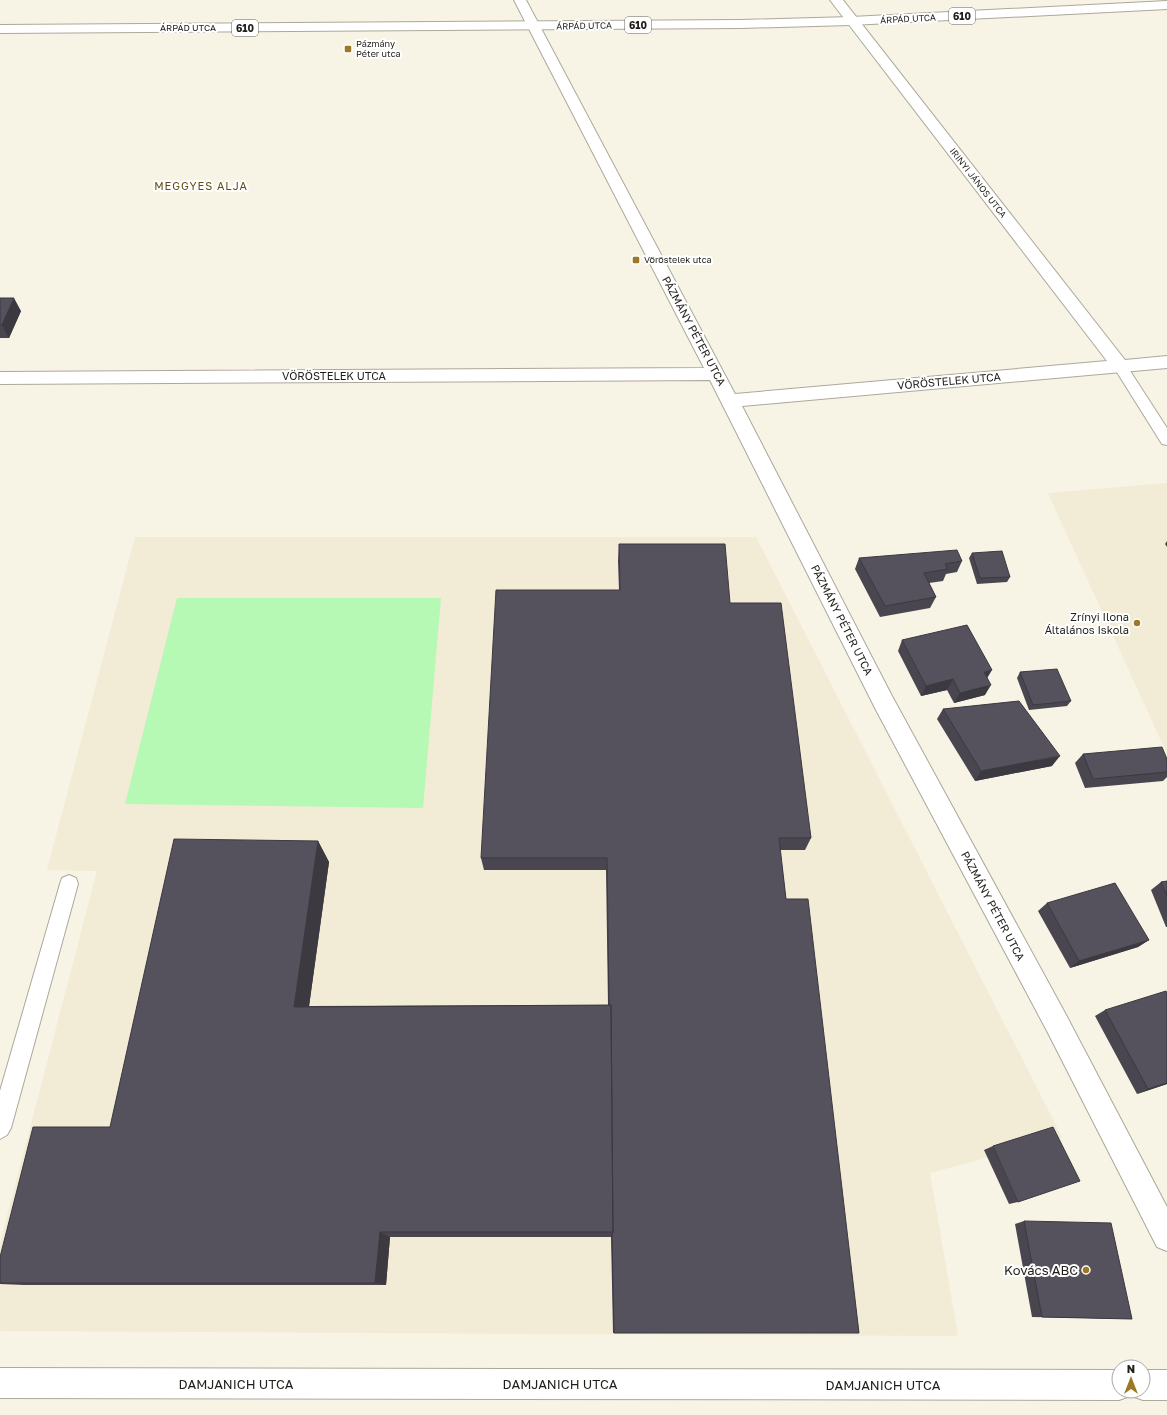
<svg xmlns="http://www.w3.org/2000/svg" width="1167" height="1415" font-family="'Golos Text',sans-serif">
	<rect width="100%" height="100%" fill="#f7f3e5"/>
	<path fill="#f2ebd5" d="M1167,483V754L1048,493Z
		M135,537H756L1062,1137L930,1173L958,1336L0,1331V1243L97,871L47,870Z"/>
	<path fill="#b5f9b4" d="M177,598H441L423,808L125,804Z"/>
	<g fill="none" stroke-linecap="round" stroke-linejoin="round">
		<g stroke="#aca89a" stroke-width="2">
			<path id="service" d="M1120,361L1125,363L1167,428V445L1162,444L1113,366L1115,363Z
				M69,875L76,878L78,884L11,1128L7,1135L0,1139V1091L60,884L62,878Z"/>
		</g>
		<g stroke="#aca89a" stroke-width="2">
			<path id="minor" d="M514,0H526L735,394L1107,361L830,0H843L1125,360L1167,356V368L742,406L892,696L1065,1013L1167,1207V1251L1157,1247L1047,1031L876,710L710,380L0,384V372L704,368Z
				M0,1368L1119,1370V1391H1143V1370H1167V1400H1143L1132,1396L1131,1393L1130,1396L1119,1400L0,1398Z"/>
		</g>
		<g stroke="#aca89a" stroke-width="2">
			<path id="primary" d="M1167,1V9L851,25L741,28L0,33V25L741,20L851,17Z"/>
		</g>
		<use href="#service" fill="#fff" fill-rule="evenodd"/>
		<use href="#minor" fill="#fff" fill-rule="evenodd"/>
		<use href="#primary" fill="#fff" fill-rule="evenodd"/>
	</g>
	<path fill="#494650" d="M0,298L21,311L9,338H0Z
		M1167,541V547L1165,544Z
		M619,544L730,603L811,838L805,850H780L786,899L859,1333H613L611,1237H390L386,1285H24L0,1284V1257L110,1127L318,841L329,862L309,1006L608,1005L606,870H484L481,858L619,590L618,561Z
		M972,553L1010,577L1007,582L977,584L969,558Z
		M859,558L962,561L957,572L946,574L943,581L929,583L936,597L930,608L880,617L855,569Z
		M902,640L987,678L985,695L954,703L947,690L921,696L898,651Z
		M1020,672L1071,701L1067,706L1029,710L1017,678Z
		M943,709L1052,766L975,781L937,719Z
		M1083,754L1167,759V777L1163,781L1085,788L1075,763Z
		M1167,881V927H1166L1151,890L1161,882Z
		M1047,903L1149,940L1138,947L1070,968L1038,911Z
		M1105,1010L1167,1084L1137,1094L1095,1016Z
		M993,1146L1018,1202L1009,1204L984,1150Z
		M1024,1221L1132,1319L1032,1317L1015,1224Z"/>
	<path fill="#3c3941" d="M14,298L21,311L9,338L2,325Z
		M992,670L986,680L984,672Z
		M953,679L947,690L921,696L926,686Z
		M991,685L985,695L954,703L960,693Z
		M1060,756L1052,766L975,781L981,771Z
		M318,841L329,862L307,1021L294,1007Z
		M1149,940L1138,947L1070,968L1079,961Z
		M1167,1083V1084L1137,1094L1148,1089Z
		M380,1232L390,1237L386,1285L375,1283Z"/>
	<path fill="#55515d" stroke="#3c3941" d="M0,298H14L2,325H0Z
		M619,544H725L730,603H781L811,838H779L786,899H808L859,1333H614L612,1235L613,1232L611,1005H609L607,858H481L496,590H620Z
		M957,550L962,561L945,564L948,569L924,573L936,597L885,606L859,558Z
		M1002,551L1010,577L980,578L972,553Z
		M967,625L992,670L984,672L991,685L960,693L953,679L926,686L902,640Z
		M1057,669L1071,701L1033,705L1020,672Z
		M1019,701L1060,756L981,771L943,709Z
		M1162,747L1167,759V772L1093,779L1083,754Z
		M174,839L318,841L294,1007L611,1005L613,1232H380L375,1283H0V1257L33,1127H110Z
		M1167,881V896L1161,882Z
		M1115,883L1149,940L1079,961L1047,903Z
		M1166,991L1167,993V1083L1148,1089L1105,1010Z
		M1053,1127L1080,1181L1018,1202L993,1146Z
		M1024,1221L1111,1223L1132,1319L1042,1317Z"/>
	<g fill="#9e7824" stroke="#fff" stroke-width="1.5">
		<rect x="344" y="45" width="8" height="8" rx="2"/>
		<rect x="632" y="256" width="8" height="8" rx="2"/>
		<circle cx="1137" cy="623" r="4"/>
		<circle cx="1086" cy="1270" r="4"/>
	</g>
	<g text-anchor="middle" stroke-width="4" stroke-linejoin="round" paint-order="stroke">
		<g font-size="9" fill="#211f1a" stroke="#fff">
			<text transform="translate(908 19) rotate(-3)" y="3">ÁRPÁD UTCA</text>
			<text transform="translate(584 26) rotate(-1)" y="3">ÁRPÁD UTCA</text>
			<text x="188" y="31">ÁRPÁD UTCA</text>
			<text transform="translate(978 183) rotate(52)" y="3">IRINYI JÁNOS UTCA</text>
		</g>
		<g font-size="9" fill="#211f1a" stroke="#fff" text-anchor="start">
			<text x="356" y="47">Pázmány<tspan x="356" dy="10">Péter utca</tspan></text>
			<text x="644" y="263">Vöröstelek utca</text>
		</g>
		<g fill="#fff" stroke="#64625f" stroke-width="1">
			<rect x="949" y="8" width="26" height="16" rx="3"/>
			<rect x="625" y="17" width="26" height="16" rx="3"/>
			<rect x="232" y="20" width="26" height="16" rx="3"/>
		</g>
		<g font-size="10" font-weight="bold" fill="#211f1a">
			<text x="962" y="20">610</text>
			<text x="638" y="29">610</text>
			<text x="245" y="32">610</text>
		</g>
		<g font-size="11" letter-spacing="1" fill="#664c12" stroke="#fff">
			<text x="201" y="190">MEGGYES ALJA</text>
		</g>
		<g font-size="11" fill="#211f1a" stroke="#fff">
			<text transform="translate(694 331) rotate(62)" y="4">PÁZMÁNY PÉTER UTCA</text>
			<text x="334" y="380">VÖRÖSTELEK UTCA</text>
			<text transform="translate(949 381) rotate(-5)" y="4">VÖRÖSTELEK UTCA</text>
			<text transform="translate(842 620) rotate(63)" y="4">PÁZMÁNY PÉTER UTCA</text>
			<text transform="translate(993 906) rotate(62)" y="4">PÁZMÁNY PÉTER UTCA</text>
		</g>
		<g font-size="11" fill="#211f1a" stroke="#fff" text-anchor="end">
			<text x="1129" y="621">Zrínyi Ilona<tspan x="1129" dy="13">Általános Iskola</tspan></text>
		</g>
		<g font-size="13" fill="#211f1a" stroke="#fff" text-anchor="end">
			<text x="1078" y="1275">Kovács ABC</text>
		</g>
		<g font-size="13" fill="#211f1a" stroke="#fff">
			<text x="236" y="1389">DAMJANICH UTCA</text>
			<text x="560" y="1389">DAMJANICH UTCA</text>
			<text x="883" y="1390">DAMJANICH UTCA</text>
		</g>
	</g>
	<g transform="translate(1131 1379)"><circle r="19" fill="#ffffff" stroke="#a6a5a3"/>
	<path d="M0-3L7 15L0 10L-7 15Z" fill="#9e7824"/>
	<text y="-6" font-size="11" font-weight="bold" text-anchor="middle" fill="#211f1a">N</text>
	</g>
</svg>
